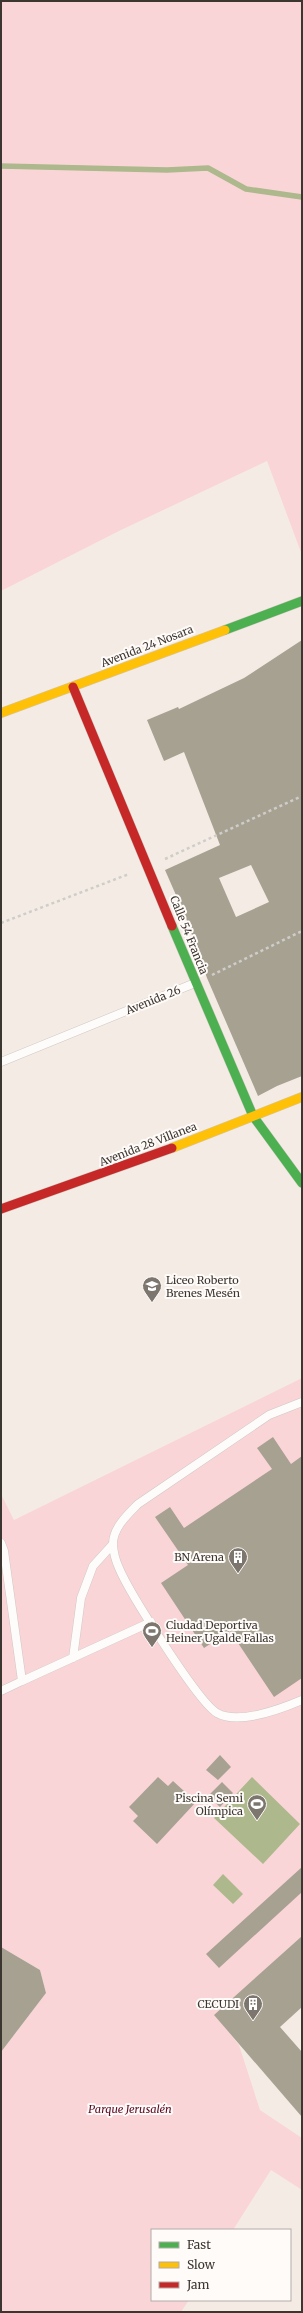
<svg xmlns="http://www.w3.org/2000/svg" width="303" height="2313" font-family="Merriweather,serif">
	<rect width="100%" height="100%" fill="#f4ece4"/>
	<path fill="#fad5d7" d="M1,1H302V555L267,461L119,531L1,591Z
		M302,1378V1936L215,2015L239,2045L260,2110L302,2138V2190L271,2170L233,2230H152V2300H189L181,2312H1V2052L46,1993L40,1970L6,1950H1V1494L14,1520Z"/>
	<path fill="#adb88c" d="M252,1777L300,1824L263,1864L214,1818Z
		M223,1874L243,1894L233,1904L213,1885Z"/>
	<g fill="none" stroke-linecap="round" stroke-linejoin="round">
		<path stroke="#adb88c" stroke-width="5.5" d="M1,166L167,170L208,168L246,189L302,197"/>
	</g>
	<path fill="#a7a191" fill-rule="evenodd" d="M302,640V1076L277,1086L258,1096L207,978L186,918L165,870L220,845L184,752L164,761L147,720L178,707L179,709L244,678ZM251,865L269,902L236,917L219,878Z
		M273,1437L291,1464L302,1456V1678L274,1697L230,1631L204,1648L161,1583L188,1565L155,1517L170,1507L184,1528L272,1469L257,1448Z
		M220,1755L231,1767L218,1780L206,1770Z
		M158,1777L168,1786L173,1781L196,1802L157,1844L133,1821L138,1816L129,1807Z
		M222,1782L233,1793L220,1807L208,1796Z
		M302,1867V1892L219,1968L206,1954Z
		M302,1936V2007L280,2027L302,2052V2117L214,2015Z
		M1,1947L40,1970L46,1993L1,2052Z"/>
	<g fill="none" stroke-linecap="round" stroke-linejoin="round">
		<g stroke="#cec7c1" stroke-width="9">
			<path id="lane" d="M1,1062L195,983
				M302,1402L269,1415L138,1504C127,1515 113,1528 113,1544C113,1551 116,1562 119,1568C129,1592 198,1702 217,1713C238,1725 281,1709 302,1700
				M1,1543L4,1551L22,1681L1,1691
				M73,1658L81,1598L93,1566L113,1544
				M22,1681L151,1622"/>
		</g>
		<g stroke="#cec7c1" stroke-width="10">
			<path id="fast" d="M225,630L302,601
				M172,926L253,1116L302,1183"/>
		</g>
		<g stroke="#cec7c1" stroke-width="10">
			<path id="slow" d="M1,713L225,630
				M172,1148L302,1097"/>
		</g>
		<g stroke="#cec7c1" stroke-width="10">
			<path id="jam" d="M73,687L172,926
				M1,1209L172,1148"/>
		</g>
		<path stroke="#cfcdca" stroke-width="2.5" stroke-dasharray="3 3" stroke-linecap="butt" d="M165,859L302,796
			M1,923L129,874
			M212,975L302,931"/>
		<use href="#lane" stroke="#fdfcfb" stroke-width="8"/>
		<use href="#fast" stroke="#4caf50" stroke-width="9"/>
		<use href="#slow" stroke="#ffc107" stroke-width="9"/>
		<use href="#jam" stroke="#c62828" stroke-width="9"/>
	</g>
	<defs>
		<g id="school-pin" transform="scale(1)"><path d="M0 17L-7.5 6A9.5 9.5 0 1 1 7.5 6Z" fill="#7c766f" stroke="#fffbf9"/><path d="M0-5L7-2L0 1L-7-2ZM-4 1L0 2.5L4 1V4Q0 6-4 4Z" fill="#fff"/></g>
		<g id="building-pin" transform="scale(1)"><path d="M0 17L-7.5 6A9.5 9.5 0 1 1 7.5 6Z" fill="#7c766f" stroke="#fffbf9"/><path d="M-4-6H4V6H1V3H-1V6H-4ZM-2.5-4.3h1.7v1.8h-1.7ZM.8-4.3h1.7v1.8H.8ZM-2.5-1h1.7V.8h-1.7ZM.8-1h1.7V.8H.8Z" fill="#fff"/></g>
		<g id="stadium-pin" transform="scale(1)"><path d="M0 17L-7.5 6A9.5 9.5 0 1 1 7.5 6Z" fill="#7c766f" stroke="#fffbf9"/><path d="M0-5a6.5 5 0 1 0 0 10a6.5 5 0 1 0 0-10ZM-3.5-1.8h7v3.6h-7Z" fill="#fff"/></g>
	</defs>
	<g fill-rule="evenodd">
		<use href="#school-pin" x="152" y="1286"/>
		<use href="#building-pin" x="238" y="1557"/>
		<use href="#stadium-pin" x="152" y="1631"/>
		<use href="#stadium-pin" x="257" y="1804"/>
		<use href="#building-pin" x="253" y="2004"/>
	</g>
	<g text-anchor="middle" stroke-width="4" stroke-linejoin="round" paint-order="stroke">
		<g font-size="11" fill="#3c3630" stroke="#fffbf9">
			<text transform="translate(147 646) rotate(-21)" y="4">Avenida 24 Nosara</text>
			<text transform="translate(189 935) rotate(68)" y="4">Calle 54 Francia</text>
			<text transform="translate(153 1000) rotate(-22)" y="4">Avenida 26</text>
			<text transform="translate(148 1144) rotate(-21)" y="4">Avenida 28 Villanea</text>
		</g>
		<g font-size="11" fill="#3c3630" stroke="#fffbf9" text-anchor="end">
			<text x="166" y="1284" text-anchor="start">Liceo Roberto<tspan x="166" dy="13">Brenes Mesén</tspan></text>
			<text x="224" y="1561">BN Arena</text>
			<text x="166" y="1629" text-anchor="start">Ciudad Deportiva<tspan x="166" dy="13">Heiner Ugalde Fallas</tspan></text>
			<text x="243" y="1802">Piscina Semi<tspan x="243" dy="13">Olímpica</tspan></text>
			<text x="239" y="2008">CECUDI</text>
		</g>
		<g font-size="11" font-style="italic" fill="#5a0623" stroke="#fffbf9">
			<text x="130" y="2113">Parque Jerusalén</text>
		</g>
	</g>
	<rect width="303" height="2313" fill="none" stroke="#3c3630" stroke-width="4"/>
	<rect x="151" y="2229" width="140" height="72" fill="#fffbf9" stroke="#b1aca9"/>
	<rect x="159" y="2242" width="20" height="6" fill="#4caf50" stroke="#b1aca9"/>
	<text x="187" y="2249" font-size="12" fill="#3c3630">Fast</text>
	<rect x="159" y="2262" width="20" height="6" fill="#ffc107" stroke="#b1aca9"/>
	<text x="187" y="2269" font-size="12" fill="#3c3630">Slow</text>
	<rect x="159" y="2282" width="20" height="6" fill="#c62828" stroke="#b1aca9"/>
	<text x="187" y="2289" font-size="12" fill="#3c3630">Jam</text>
</svg>
